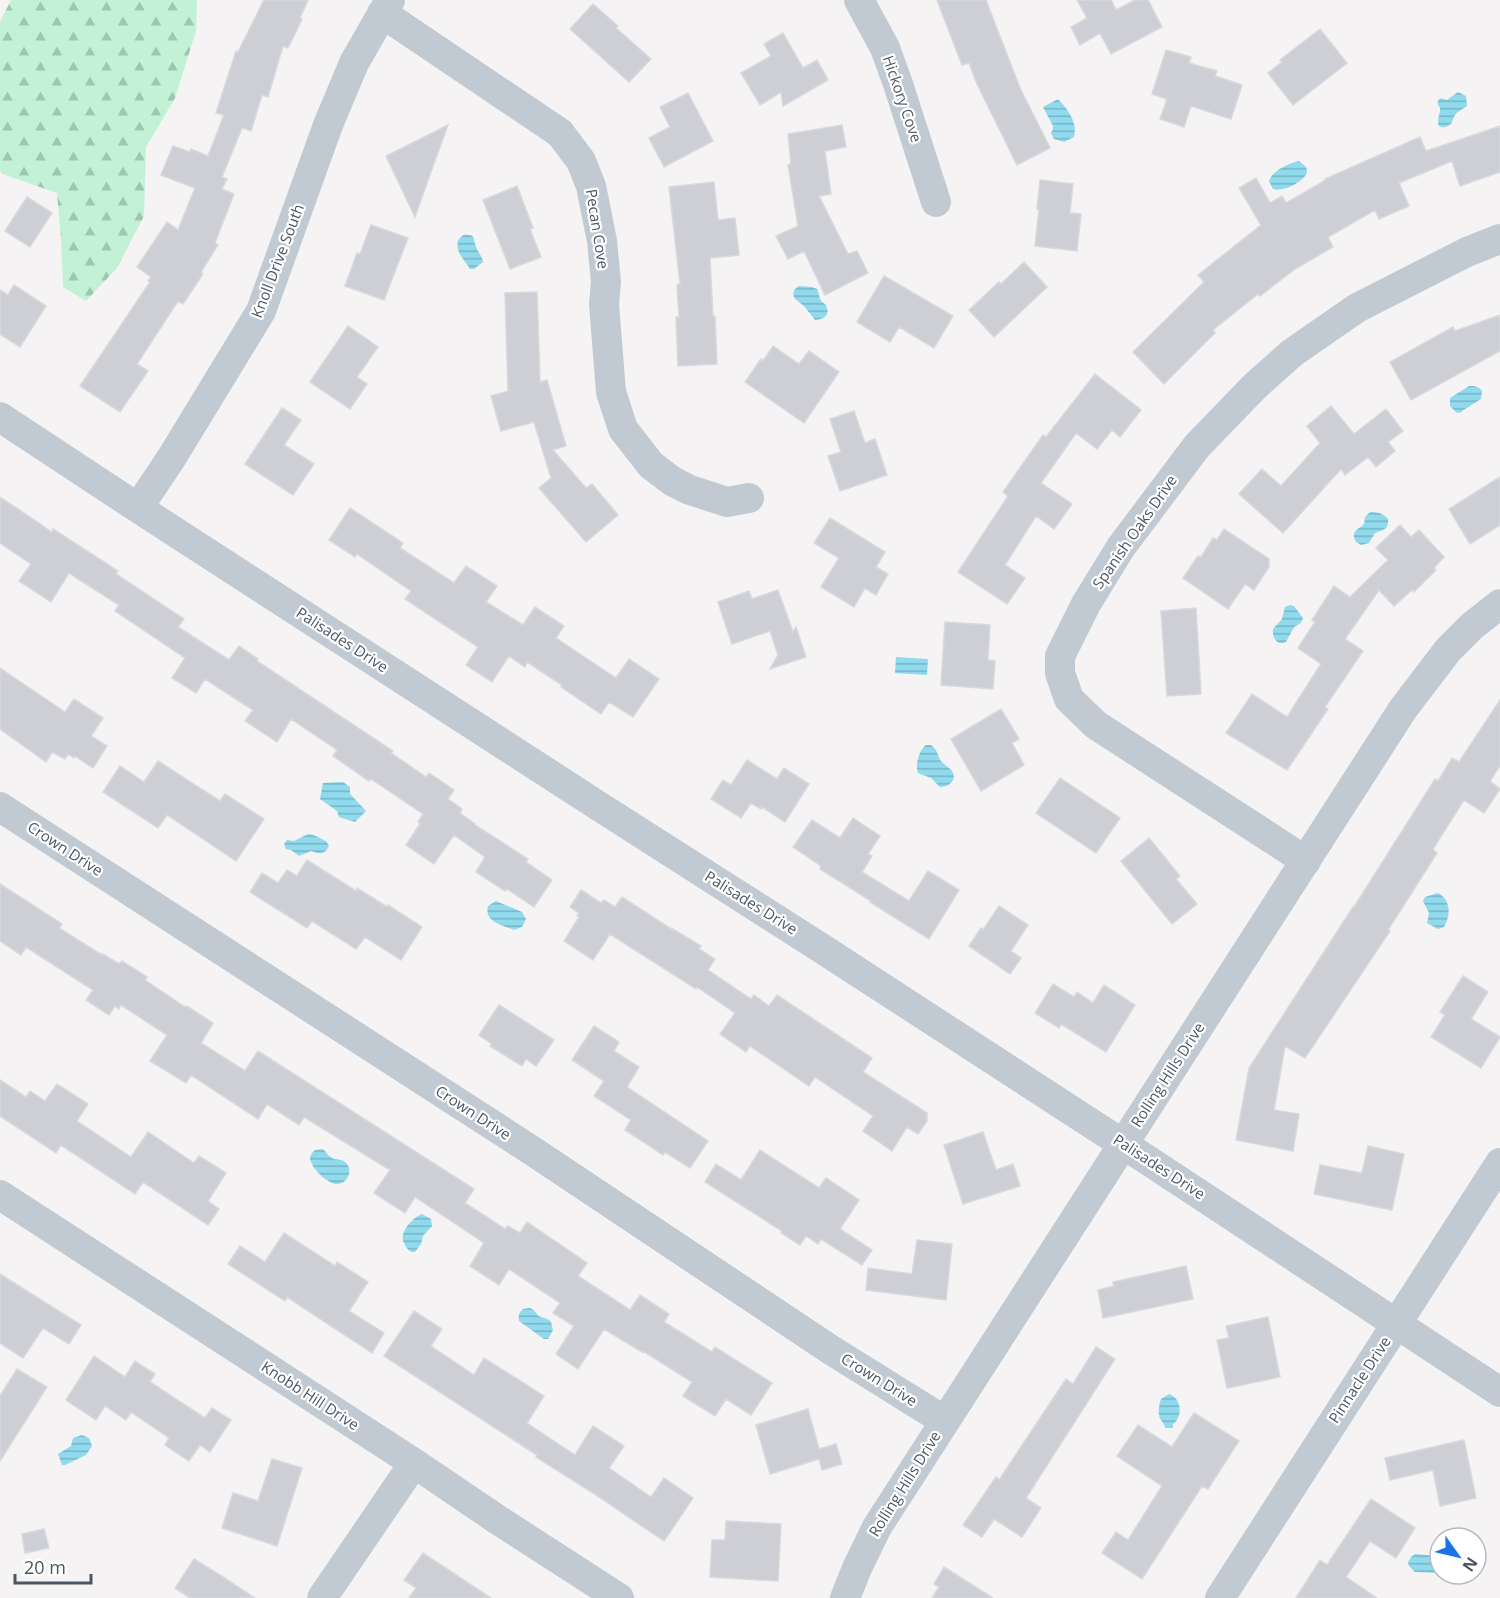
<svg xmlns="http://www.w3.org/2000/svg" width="1500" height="1598" font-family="'Open Sans',sans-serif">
	<defs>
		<pattern id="forest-firs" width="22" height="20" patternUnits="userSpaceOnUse" patternTransform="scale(1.5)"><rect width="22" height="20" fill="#c3f1d5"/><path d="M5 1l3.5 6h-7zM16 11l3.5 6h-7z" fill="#a0c6b0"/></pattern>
		<pattern id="water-rules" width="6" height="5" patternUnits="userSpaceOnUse" patternTransform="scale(1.5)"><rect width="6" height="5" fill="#90daee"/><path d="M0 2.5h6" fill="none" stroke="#78b4c4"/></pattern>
	</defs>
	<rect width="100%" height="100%" fill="#f5f3f3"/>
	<path fill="url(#forest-firs)" d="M11,0H197L196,31L175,98L146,147L144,216L117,268L86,301L63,287L61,239L57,193L2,174L0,171V22Z"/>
	<path fill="url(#water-rules)" d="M1458,92L1466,96L1467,106C1463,109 1458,111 1455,115C1452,119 1453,124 1448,126C1433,132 1439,116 1440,111C1441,104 1434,106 1440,98L1447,100Z
		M1058,99C1068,110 1078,122 1074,137L1064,142L1054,139L1051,133L1053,129V126L1043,107Z
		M1299,161L1306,167C1307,171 1308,172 1305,176C1299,184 1282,192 1273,189L1269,181C1272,171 1289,163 1299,161Z
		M463,235C476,234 473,238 476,247C478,253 482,255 483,262L474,269H470C465,260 455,253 458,240Z
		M799,286L812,287L817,289C819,293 819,296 820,299C823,305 825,301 827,308C830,317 821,320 815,320L804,306L795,299C792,294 793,289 799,286Z
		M1469,386C1475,386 1478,386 1482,391L1481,399L1462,411V412L1457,413L1450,406V398Z
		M1370,512C1377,512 1383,513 1388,519C1389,529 1384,530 1375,533L1369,543L1361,545L1356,542C1350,531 1358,530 1364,524L1365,517Z
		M1290,605L1294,606L1303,618L1301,623L1294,627L1286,642C1277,646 1272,638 1273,629L1282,619L1285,607Z
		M896,657L928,659L927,675L895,673Z
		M926,745H931C938,750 937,755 941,761C944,765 949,767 952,771C958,781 948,787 940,787L931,778L918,773C915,765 919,750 926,745Z
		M343,782L350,787V794L366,811L355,822L339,817L337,811L320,799L323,783Z
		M308,834C314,834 321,839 326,841L329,846C325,855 319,854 311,851L299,856L291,850L286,849L284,844L287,840L294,841Z
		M1438,893C1451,900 1451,915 1444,927L1438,929L1427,923L1429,913L1423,901L1425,897Z
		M496,901L522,912L526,919L522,927L514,930C502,925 484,922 488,906Z
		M323,1149C326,1152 329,1157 334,1159C339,1160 343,1159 347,1164C353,1171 347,1185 336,1184C327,1183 314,1170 311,1162C309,1158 310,1157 312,1153L315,1150Z
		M422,1214L431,1219L432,1226L423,1236L421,1244L415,1252H411C409,1250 406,1248 405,1245C397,1234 412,1218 422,1214Z
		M529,1308C536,1309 535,1315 541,1317C546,1319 548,1318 551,1322L553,1330L548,1339H544L519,1321C518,1315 519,1313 523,1309Z
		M1169,1394C1182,1398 1183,1417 1173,1424V1428H1165C1165,1425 1163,1423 1161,1420C1157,1415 1159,1404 1161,1399Z
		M82,1435L89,1438L92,1446L86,1455L65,1465H62L58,1454L71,1446L73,1438Z
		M1415,1554L1440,1556V1573L1415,1572L1409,1566L1408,1562L1411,1557Z"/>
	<path fill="#cdcfd5" stroke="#d7d9de" stroke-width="1.5" d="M264,0H308L300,18L302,19L288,48L283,46L268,97L262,95L251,131L242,128L222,177L227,179L222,189L234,194L215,243L218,245L201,272L203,274L183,304L178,301L137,364L148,371L120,412L80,386L150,282L148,281L151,277L137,267L167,222L178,230L195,188L161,175L173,146L190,152L191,149L208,156L224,115L216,113L236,51L238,52Z
		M937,0H986L1020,88L1050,148L1017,165L977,84L969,63L962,65Z
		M1077,0H1111L1116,10L1135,0H1148L1162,27L1111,54L1100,33L1080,45L1071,27L1087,18Z
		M593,4L618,26L616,28L651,59L629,82L570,29Z
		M1320,29L1347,63L1293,105L1268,73L1282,62L1280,60Z
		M783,33L803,68L817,60L828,80L783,106L781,92L760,105L741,73L771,56L764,44Z
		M1166,50L1191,57L1189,63L1217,71L1215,76L1242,85L1231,119L1191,106L1184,127L1160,119L1167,99L1152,94Z
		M688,93L713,141L664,167L649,138L670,127L660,107Z
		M448,125L432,169L415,217L386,156Z
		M842,125L846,147L825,151L831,194L819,196L848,254L857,251L868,273L825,295L804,251L788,259L776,236L798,226L788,165L791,164L788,134Z
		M1500,126V172L1460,186L1452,161L1399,183L1409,206L1379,219L1375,210L1328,237L1333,247L1295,269L1260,296L1258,294L1213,330L1215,333L1164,384L1133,352L1204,282L1198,275L1261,225L1239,188L1256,178L1270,203L1282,196L1286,203L1326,180L1325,179L1420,137L1426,151Z
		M1040,180L1073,184L1070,213L1081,214L1077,251L1035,246L1039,210L1037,209Z
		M714,182L718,220L735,218L739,255L710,258L713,316H715L717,364L678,366L676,317H679L677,285L680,284L669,187Z
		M517,186L533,228L530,229L541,257L510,269L483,200Z
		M27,197L52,213L30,247L5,231Z
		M371,225L408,238L384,300L345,286L357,253L360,254Z
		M1024,262L1047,287L994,337L969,310L999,282L1001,284Z
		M884,276L953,316L934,348L899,327L890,342L857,322Z
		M14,285L46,306L20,347L0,334V290L8,295Z
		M537,292L540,382L547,380L566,446L553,450L586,488L592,484L618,515L586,542L539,488L551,478L534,422L501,431L491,396L508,391L505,293Z
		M1500,315V351L1411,400L1390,362L1453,327L1455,331Z
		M348,326L378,347L357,377L367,384L350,409L310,382Z
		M773,346L799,364L809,351L839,372L804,423L745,382L761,359L763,361Z
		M1095,374L1141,410L1120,437L1112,430L1097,449L1076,433L1041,483L1072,504L1054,529L1036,516L1005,565L1025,578L1007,604L958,572L1008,496L1003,492L1043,435L1046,437Z
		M1331,406L1354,434L1386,409L1403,431L1388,442L1395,451L1376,467L1368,457L1345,475L1341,469L1283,533L1239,494L1262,469L1281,486L1320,443L1307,426Z
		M282,408L301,420L284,445L314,464L293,495L245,464Z
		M854,411L865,443L875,439L887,475L840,491L828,456L841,452L830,419Z
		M1500,477V525L1470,544L1449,509Z
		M0,497L52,532L53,529L118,571L116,574L184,619L178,627L229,660L239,646L258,659L257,661L393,751L391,753L426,777L429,773L454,790L448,799L462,809L460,813L475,824V825L528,859L526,862L552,880L534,907L507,889L505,891L476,872L485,857L454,835L434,864L406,845L420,824L418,822L423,814L371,779L369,781L333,756L337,750L291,719L277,742L245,721L253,710L205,679L196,693L172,678L185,658L115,611L119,605L69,573L51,602L19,581L31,564L0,543Z
		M350,508L403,543L400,548L454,583L466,566L497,586L486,602L523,625L535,607L564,626L556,638L616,678L629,659L659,679L633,717L609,702L601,714L561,687L562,685L527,662L525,667L509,656L492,682L466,665L478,647L405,599L411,591L357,554L355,557L329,540Z
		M830,518L885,552L876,567L888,574L876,595L865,588L854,607L821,587L839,558L814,543Z
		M1400,525L1411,537L1419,530L1444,557L1434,568L1436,570L1414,592L1412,590L1394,606L1379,590L1345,639L1363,651L1325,707L1328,709L1287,770L1226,733L1252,694L1287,717L1321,664L1298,648L1315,622L1312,620L1334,586L1350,597L1388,560L1376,548Z
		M1224,529L1269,559V567L1254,590L1245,584L1228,609L1183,578L1198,556L1201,557L1213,538L1217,540Z
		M778,590L793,632L796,627L806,657L770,669L778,655L770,631L732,644L718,602L749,591L752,599Z
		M1196,608L1201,694L1167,696L1161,611Z
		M945,622L990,625L988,660L995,661L993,689L941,685Z
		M0,668L65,712L74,699L103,718L91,736L107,746L93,768L75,756L74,758L68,754L65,759L52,752L46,762L0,729Z
		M1500,700V766L1490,781L1500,789L1484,813L1464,800L1433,849L1437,853L1388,930L1390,931L1305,1058L1285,1046L1274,1110L1299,1114L1293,1151L1236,1140L1249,1068L1353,907H1354L1435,779L1438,781L1452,758L1459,762Z
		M1001,709L1019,739L1012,743L1024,765L981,791L951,739Z
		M747,760L777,779L784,768L809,784L785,822L762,807L761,809L751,803L741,818L711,799L723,780L731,785Z
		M158,761L220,801L225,794L264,819L236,861L167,815L158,828L103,792L120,766L144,782Z
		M1060,778L1120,818L1096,853L1036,813Z
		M853,818L880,836L868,854L872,856L862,872L909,901L928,871L959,890L929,939L870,902L871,901L820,869L821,866L793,847L812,820L840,838Z
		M1149,838L1180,876L1176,879L1197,904L1172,924L1121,861Z
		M307,860L356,891L357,888L387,907L388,905L422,927L401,960L365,937L356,949L312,921L307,928L250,892L262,873L278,883L287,870L297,876Z
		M0,884L62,924L59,928L102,955L103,954L119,964L122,961L147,977L145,980L185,1007L187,1006L213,1023L201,1043L245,1071L258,1051L474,1189L465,1203L505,1229L508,1226L520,1233L527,1222L587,1263L578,1276L630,1310L640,1295L669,1314L664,1322L712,1352L715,1347L772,1383L751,1415L726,1399L715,1416L683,1396L692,1382L643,1351L642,1352L604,1329L578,1369L556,1354L574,1326L553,1313L560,1303L509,1269L499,1285L470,1266L484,1243L415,1197L405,1213L374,1193L390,1170L304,1117L299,1125L267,1104L258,1119L191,1075L186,1083L150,1061L167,1035L121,1005L119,1009L115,1006L109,1015L86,1000L93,990L26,947L21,955L0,941Z
		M581,890L601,903L604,900L615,907L622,897L673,930V929L701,946L699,949L715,959L708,970L751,999L754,995L769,1006L777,995L872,1058L863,1072L927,1113V1121L918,1134L907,1127L892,1151L863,1131L873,1116L815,1077L809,1086L750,1046L746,1052L720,1034L735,1013L697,987L696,989L610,934L593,960L564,941L579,917L577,916L579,913L570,907Z
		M999,906L1028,925L1011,951L1021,958L1010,974L969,946L981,928L983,930Z
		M1463,976L1488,992L1471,1019L1500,1037L1481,1068L1431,1037L1445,1015L1440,1012Z
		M1053,984L1074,997L1077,992L1093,1003L1104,985L1135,1005L1106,1052L1061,1024L1059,1028L1035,1013Z
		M499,1005L554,1040L536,1066L526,1059L522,1066L490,1046L492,1044L479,1035Z
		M594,1026L619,1042L614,1051L639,1067L627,1087L708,1141L690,1168L665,1152L663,1155L625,1130L631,1120L594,1096L604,1081L572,1060Z
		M0,1080L26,1097L30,1091L45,1101L57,1084L88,1104L77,1121L131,1157L148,1132L194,1163L199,1156L226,1173L208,1201L219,1209L208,1225L143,1182L135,1194L61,1145L56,1153L0,1116Z
		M983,1132L996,1170L1013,1164L1020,1186L963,1204L944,1145Z
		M1368,1146L1404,1154L1392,1210L1314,1194L1320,1165L1362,1173Z
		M760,1150L819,1188L826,1178L859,1200L840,1229L872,1250L862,1265L821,1239L818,1244L806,1236L800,1245L781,1233L782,1231L705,1182L716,1164L741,1180Z
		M284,1233L335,1266L337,1262L368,1282L349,1311L384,1333L372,1353L287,1297L285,1301L228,1264L240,1246L265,1262Z
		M917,1240L952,1244L946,1300L866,1290L868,1268L912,1274Z
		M1186,1266L1193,1299L1103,1318L1098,1290L1114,1286L1113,1282Z
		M0,1274L81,1325L69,1344L43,1328L23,1358L0,1343Z
		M414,1311L442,1329L431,1346L474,1375L484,1358L544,1396L527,1423L575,1455L593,1426L624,1446L609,1468L651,1497L664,1478L693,1498L664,1541L593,1493L536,1457L537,1455L384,1356Z
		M1268,1317L1280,1377L1227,1388L1217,1340L1229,1338L1226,1326Z
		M1096,1347L1115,1359L1026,1498L1041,1508L1022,1537L994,1519L982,1537L963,1525L996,1477L999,1480L1066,1379L1073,1384Z
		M94,1356L125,1377L135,1361L155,1374L150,1382L205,1418L212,1408L231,1420L210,1452L200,1445L189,1461L165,1445L169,1438L131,1412L126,1420L105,1406L96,1420L66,1400Z
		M17,1369L47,1387L0,1461V1396Z
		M808,1409L819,1449L836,1444L842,1464L822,1470L819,1459L770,1474L756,1425Z
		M1194,1413L1239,1441L1208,1489L1202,1486L1142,1579L1102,1553L1116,1532L1128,1540L1162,1486L1117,1456L1138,1425L1172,1447Z
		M1464,1440L1476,1498L1440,1506L1433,1470L1390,1480L1385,1458Z
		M272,1459L302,1468L277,1546L222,1528L233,1493L258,1501Z
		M1371,1499L1415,1528L1396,1558L1370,1541L1346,1577L1377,1598H1296L1320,1560L1327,1565Z
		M726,1521L781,1524L778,1581L710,1577L712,1540H725Z
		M44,1529L49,1548L25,1553L22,1534Z
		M423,1553L491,1598H409L416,1588L404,1580Z
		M194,1559L220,1575L255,1598H190L175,1588Z
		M944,1567L993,1598H932L939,1587L934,1584Z"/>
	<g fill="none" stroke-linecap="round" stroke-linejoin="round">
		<path stroke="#c1cad2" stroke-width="30" d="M859,0L885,48L898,84L936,202
			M382,13L560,133L581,161L591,186L602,241L606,282L604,304L611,392L623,429L651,465L672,481L690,490L727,502L749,498
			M0,417L138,508L597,805L821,948L1149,1161L1500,1392
			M138,508L172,457L261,311L328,125L354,63L390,0
			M0,807L528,1148L831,1350L945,1421
			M1306,861L1096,725L1069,699L1060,673V656L1086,604L1121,547L1197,446L1255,386L1292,353L1357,308L1467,252L1500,239
			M0,1195L414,1463L498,1520L619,1598
			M322,1598L414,1463
			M845,1598L857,1568L877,1527L1403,709L1448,650L1472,626L1500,604
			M1220,1598L1500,1163"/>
	</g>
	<g text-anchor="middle" stroke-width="4.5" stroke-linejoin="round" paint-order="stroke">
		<g font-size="15" fill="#4a5661" stroke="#fff">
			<text transform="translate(902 99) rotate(71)" y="5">Hickory Cove</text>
			<text transform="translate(597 229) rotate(81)" y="5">Pecan Cove</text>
			<text transform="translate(278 261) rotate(-69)" y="5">Knoll Drive South</text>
			<text transform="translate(1135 532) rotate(-55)" y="5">Spanish Oaks Drive</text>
			<text transform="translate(342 640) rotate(33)" y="5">Palisades Drive</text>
			<text transform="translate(65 849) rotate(33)" y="5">Crown Drive</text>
			<text transform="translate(751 903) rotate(32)" y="5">Palisades Drive</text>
			<text transform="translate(1168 1075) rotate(-57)" y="5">Rolling Hills Drive</text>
			<text transform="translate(473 1113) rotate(33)" y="5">Crown Drive</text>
			<text transform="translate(1159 1167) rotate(33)" y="5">Palisades Drive</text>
			<text transform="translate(879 1380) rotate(32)" y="5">Crown Drive</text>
			<text transform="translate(1360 1380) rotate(-57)" y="5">Pinnacle Drive</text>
			<text transform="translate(310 1396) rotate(33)" y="5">Knobb Hill Drive</text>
			<text transform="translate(905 1484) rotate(-58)" y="5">Rolling Hills Drive</text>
		</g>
	</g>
	<g transform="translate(1458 1556) rotate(124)"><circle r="28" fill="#ffffff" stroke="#b7bbc0" stroke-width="1.5"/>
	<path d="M0-4.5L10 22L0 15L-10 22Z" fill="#1a73e8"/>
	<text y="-9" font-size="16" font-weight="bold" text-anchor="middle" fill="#4a5661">N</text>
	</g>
	<path d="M15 1574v9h76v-9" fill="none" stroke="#4a5661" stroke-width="3"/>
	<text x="24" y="1574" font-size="18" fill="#4a5661" stroke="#ffffff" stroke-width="4.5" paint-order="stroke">20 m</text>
</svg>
